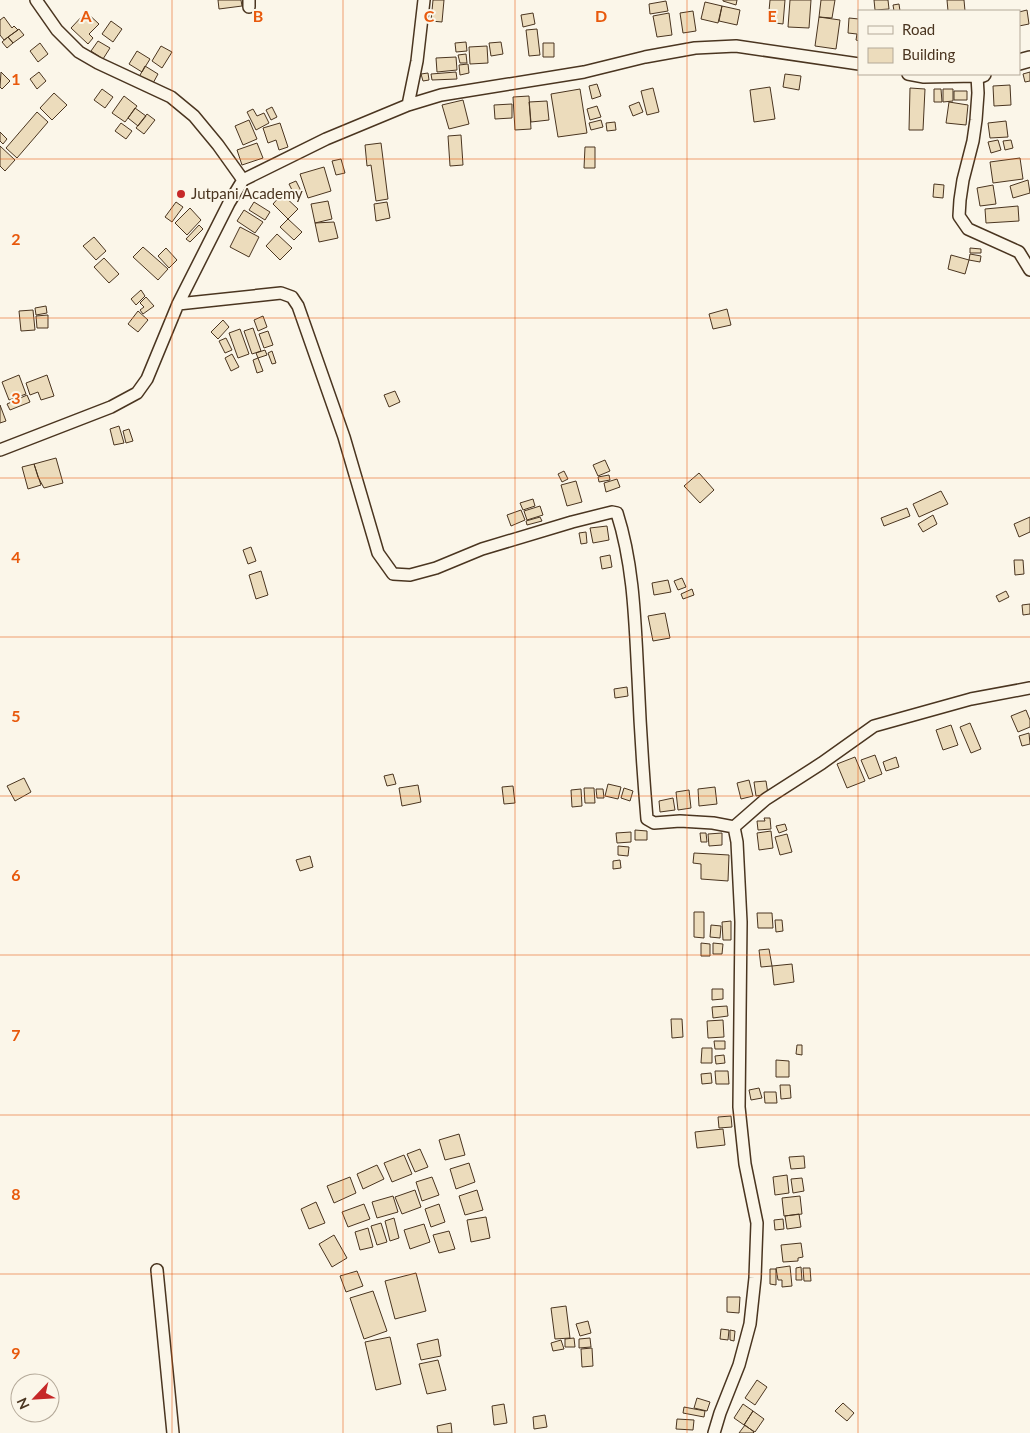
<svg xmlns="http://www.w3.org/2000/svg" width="1030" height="1433" font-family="Lato,sans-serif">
	<rect width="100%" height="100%" fill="#fbf6e9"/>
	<path fill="#ecdcbc" stroke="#4a3520" d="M218,0H241L242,6L219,9Z
		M433,0H444L442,22L431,21Z
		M723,0H737L736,5L723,1Z
		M770,0H785L783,24L768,22Z
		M790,0H811L809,28L788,27Z
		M821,0H835L832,18L819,17Z
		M874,0H888L889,9L875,10Z
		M947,0H964L965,11H948Z
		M666,1L668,11L650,14L649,4Z
		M705,2L722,6L718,23L701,19Z
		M899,4L900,11H894L893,5Z
		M722,6L740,10L737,25L719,21Z
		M1027,10L1029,24L1019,26V12Z
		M693,11L696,31L683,33L680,13Z
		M86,12L99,24L89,34L93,38L88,44L71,28Z
		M533,13L535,24L523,27L521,15Z
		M669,13L672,35L657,37L653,16Z
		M4,17L12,28L14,26L18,30L4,40L0,35V20Z
		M819,17L840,20L836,49L815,46Z
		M849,18L859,19V18V41L856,40L857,34L848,33Z
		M111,21L122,29L113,42L102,34Z
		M19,29L24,35L13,43L8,37Z
		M537,29L540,55L529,56L526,30Z
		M8,37L13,43L7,48L2,42Z
		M98,41L110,48L103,59L91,51Z
		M466,42L467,51L456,52L455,43Z
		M501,42L503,54L491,56L489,43Z
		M40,43L48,54L38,62L30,51Z
		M543,43H554V57H543Z
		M161,46L172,52L162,68L152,61Z
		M487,46L488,63L470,64L469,47Z
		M137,51L150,59L142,72L129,64Z
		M466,54L467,63H460L458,55Z
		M456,57L457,70L437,72L436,58Z
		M468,64L469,73L460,75L459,65Z
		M145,66L158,74L152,85L139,77Z
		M1,72L10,81L2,89L0,87Z
		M39,72L46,81L37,89L30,79Z
		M456,72L457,79L432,80L431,74Z
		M1030,72V81L1025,82L1023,74Z
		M428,73L429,80L423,81L421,74Z
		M785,74L801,76L799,90L783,87Z
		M597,84L601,96L592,99L589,86Z
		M1010,85L1011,105L994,106L993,86Z
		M770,87L775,119L754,122L750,90Z
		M653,88L659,112L647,115L641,91Z
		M910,88L925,89L923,130H909Z
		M102,89L113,97L105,108L94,100Z
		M580,89L587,133L558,137L551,94Z
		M934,89H941L942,102H934Z
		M943,89H953V101L943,102Z
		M954,91H967V100H954Z
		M54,93L67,105L52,120L40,108Z
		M124,96L137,106L125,122L112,113Z
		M529,96L531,129L515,130L513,97Z
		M463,100L469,124L449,129L442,105Z
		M547,101L549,120L531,122L529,102Z
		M639,102L643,112L633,116L629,106Z
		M949,102L968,105L966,125L946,123Z
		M512,104V118L495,119L494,105Z
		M597,106L601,117L590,120L587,109Z
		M272,107L277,117L271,120L266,110Z
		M135,108L146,116L138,126L128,118Z
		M253,109L257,116L264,113L269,123L256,130L247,112Z
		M37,112L48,122L17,158L6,148Z
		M147,114L155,120L144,134L136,128Z
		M249,120L257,139L243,145L235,126Z
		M601,120L603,127L591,130L589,123Z
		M1006,121L1008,137L990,138L988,123Z
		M615,122L616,130L607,131L606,123Z
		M121,123L132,131L126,139L115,131Z
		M280,123L288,147L279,150L276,140L268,143L263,128Z
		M0,132L7,139L3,144L0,141Z
		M461,135L463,165L450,166L448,136Z
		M998,140L1001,150L991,153L988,142Z
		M1011,140L1013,148L1005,150L1003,141Z
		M257,143L263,158L242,165L237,150Z
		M381,143L388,199L376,201L371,165L367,166L365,145Z
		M0,146L15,160L5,171L0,166Z
		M585,147H595V168H584Z
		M1020,158L1023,179L993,183L990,162Z
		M341,159L345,173L336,175L332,161Z
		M324,167L331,191L308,198L300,174Z
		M1028,180L1030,193L1013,198L1010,186Z
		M296,181L301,191L294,194L289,184Z
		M934,184L944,185L943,198L933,197Z
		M993,185L996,204L980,206L977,188Z
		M282,194L298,209L288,219L273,204Z
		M328,201L332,219L315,223L311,204Z
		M176,202L183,207L172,222L165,217Z
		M254,202L270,212L265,220L249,210Z
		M387,202L390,218L376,221L374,204Z
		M1018,206L1019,221L986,223L985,209Z
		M190,208L201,220L187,235L175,223Z
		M244,210L263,222L255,233L237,221Z
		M288,219L302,232L294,240L280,227Z
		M334,222L338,238L319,242L315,223Z
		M199,225L203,229L190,242L186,239Z
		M240,227L259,237L249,257L230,247Z
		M277,234L292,248L280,260L266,246Z
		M94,237L106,251L96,260L83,246Z
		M143,247L168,269L158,280L133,257Z
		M166,248L177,260L169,268L158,256Z
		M970,248L981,249V253H970Z
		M970,254L981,256L980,262L969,260Z
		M951,255L969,260L965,274L948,269Z
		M104,258L119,274L109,283L94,267Z
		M141,290L145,296L136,305L131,299Z
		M146,297L154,306L143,314L140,310L144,307L140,303Z
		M46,306L47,313L36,315L35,308Z
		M727,309L731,325L713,329L709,314Z
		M33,310L35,330L21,331L19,311Z
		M138,311L148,320L138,332L128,324Z
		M48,315V328H37L36,316Z
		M263,316L267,327L258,331L254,320Z
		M223,320L229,327L218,339L211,332Z
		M253,328L261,351L252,354L244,331Z
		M240,329L249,354L238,358L229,333Z
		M268,331L273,345L264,348L259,334Z
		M226,338L232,350L225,353L219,341Z
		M265,350L267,355L258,358L256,353Z
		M272,351L276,363L272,364L268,353Z
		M232,354L239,367L231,371L225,358Z
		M258,358L263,371L257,373L253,360Z
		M19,375L26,394L9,400L2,382Z
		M47,375L54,396L41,400L38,392L30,395L26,383Z
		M395,391L400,402L389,407L384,395Z
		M27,395L30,402L10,410L7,404Z
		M0,405L6,421L0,423Z
		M119,426L124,443L114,445L110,429Z
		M129,429L133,441L126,443L123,431Z
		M56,458L63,483L44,488L38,477L34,464Z
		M605,460L610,471L598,476L593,465Z
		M34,464L41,485L28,489L22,467Z
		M564,471L568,479L562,482L558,474Z
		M699,473L714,490L700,503L684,486Z
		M609,475L610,480L599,482L598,477Z
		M617,479L620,487L606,492L604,483Z
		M576,481L582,502L567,506L561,485Z
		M941,491L948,504L919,517L913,504Z
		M533,499L535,506L523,510L520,503Z
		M540,506L543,515L527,520L524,511Z
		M907,508L910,516L884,526L881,518Z
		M521,510L525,520L511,526L507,515Z
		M933,515L937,524L923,532L918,524Z
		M540,517L542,521L527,525L526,521Z
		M1030,517V532L1019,537L1014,524Z
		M607,526L609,540L593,543L590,528Z
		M586,532L587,543L581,544L579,533Z
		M251,547L256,561L248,564L243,550Z
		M610,555L612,567L602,569L600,557Z
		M1014,560H1023L1024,574L1015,575Z
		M261,571L268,595L256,599L249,575Z
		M682,578L686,587L678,590L674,581Z
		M668,580L671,592L654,595L652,583Z
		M692,589L694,595L683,599L681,594Z
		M1006,591L1009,597L999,602L996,596Z
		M1030,604V614L1023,615L1022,605Z
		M665,613L670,638L653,641L648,616Z
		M627,687L628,696L615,698L614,689Z
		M1026,710L1030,720V727L1018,732L1011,716Z
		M970,723L981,749L971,753L960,727Z
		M951,725L958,745L943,750L936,730Z
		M1029,733L1030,744L1022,746L1019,736Z
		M875,755L882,774L869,779L861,760Z
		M855,757L865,781L847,788L837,764Z
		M896,757L899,767L886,771L883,762Z
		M393,774L396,784L387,786L384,776Z
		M24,778L31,792L15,801L7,786Z
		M749,780L753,796L741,799L737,783Z
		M766,781L768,794L756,796L754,782Z
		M608,784L621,787L618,799L605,796Z
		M418,785L421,802L402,806L399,788Z
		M513,786L515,803L504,804L502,787Z
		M715,787L717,804L699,806L698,789Z
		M584,788H594L595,803H585Z
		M624,788L633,791L630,801L621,798Z
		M581,789L582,806L572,807L571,790Z
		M596,789H603L604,798H597Z
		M689,790L691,808L678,810L676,792Z
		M673,798L675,810L660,812L659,801Z
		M764,818H770L771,829L758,830L757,821H765Z
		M785,824L787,830L779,833L776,826Z
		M635,830L647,831V840H635Z
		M771,831L773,848L759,850L757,833Z
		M631,832V842L617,843L616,833Z
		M700,833H706L707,842H701Z
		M722,833V845L709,846L708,834Z
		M787,834L792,852L780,855L775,837Z
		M618,846L629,847L628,856L618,855Z
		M694,853L729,855L728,881L701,879V864L693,863Z
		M310,856L313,867L300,871L296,860Z
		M620,860L621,868L613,869V861Z
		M694,912H704V938L694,937Z
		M757,913H772L773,928H758Z
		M775,920H782L783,931L776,932Z
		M731,921V940H723L722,922Z
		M711,925L721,926L720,938L710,937Z
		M701,943L710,944V956H701Z
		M713,943L723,944L722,954H713Z
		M769,949L772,966L761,967L759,950Z
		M792,964L794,982L774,985L772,966Z
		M712,989H723V999L712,1000Z
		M727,1006L728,1016L713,1018L712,1007Z
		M671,1019H682L683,1037L672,1038Z
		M723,1020L724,1037L708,1038L707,1021Z
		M714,1041H725V1049H715Z
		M797,1045H802V1055L796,1054Z
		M702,1048H712V1063H701Z
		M724,1055L725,1063L716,1064L715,1056Z
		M776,1060L789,1061V1077H776Z
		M715,1071H728L729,1084H716Z
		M711,1073L712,1083L702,1084L701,1074Z
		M780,1085H790L791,1098L781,1099Z
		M759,1088L762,1098L751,1100L749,1090Z
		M764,1092H776L777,1103H765Z
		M731,1116L732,1127L719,1128L718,1117Z
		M723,1129L725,1145L697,1148L695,1132Z
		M459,1134L465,1155L445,1160L439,1140Z
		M420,1149L428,1167L415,1172L407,1154Z
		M404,1155L412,1174L392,1182L384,1163Z
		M804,1156L805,1168L791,1169L789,1157Z
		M469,1163L475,1182L456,1189L450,1169Z
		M377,1165L384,1179L363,1189L357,1174Z
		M787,1175L789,1193L775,1195L773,1177Z
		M350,1177L356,1193L334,1203L327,1186Z
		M432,1177L439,1195L422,1201L416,1182Z
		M802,1178L804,1191L793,1193L791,1179Z
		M415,1190L421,1207L402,1214L395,1197Z
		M477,1190L483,1210L465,1215L459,1196Z
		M393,1196L398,1212L377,1218L372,1202Z
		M800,1196L802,1214L784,1216L782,1198Z
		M316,1202L325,1223L309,1229L301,1209Z
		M364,1204L370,1219L348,1227L342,1212Z
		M439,1204L445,1222L431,1227L425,1209Z
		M799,1214L801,1227L787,1229L785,1216Z
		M486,1217L490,1238L471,1242L467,1220Z
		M394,1218L399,1238L390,1241L385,1221Z
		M783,1219L784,1229L775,1230L774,1220Z
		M381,1223L387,1242L377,1245L371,1226Z
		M424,1224L430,1242L410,1249L404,1230Z
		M368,1228L373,1247L360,1250L355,1232Z
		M449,1231L455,1249L439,1253L433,1235Z
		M334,1235L347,1258L332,1267L319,1244Z
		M801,1243L803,1257L798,1258V1261L783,1262L781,1245Z
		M790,1266L792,1286L782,1287V1280H778L776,1268Z
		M801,1267L802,1280H796V1268Z
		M803,1268H810L811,1281H804Z
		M770,1269H776V1285L770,1284Z
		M357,1271L363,1286L346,1292L340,1276Z
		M416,1273L426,1311L395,1319L385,1281Z
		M373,1291L387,1331L364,1339L350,1298Z
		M727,1297H740L739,1313L727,1312Z
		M566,1306L570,1338L555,1339L551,1308Z
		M588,1321L591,1333L580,1336L576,1324Z
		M721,1329L729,1330L728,1340L720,1339Z
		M730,1330L735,1331L734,1341L730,1340Z
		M390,1337L401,1384L376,1390L365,1342Z
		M574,1338L575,1347H565V1339Z
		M590,1338L591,1347L579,1348V1339Z
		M438,1339L441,1356L421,1360L417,1344Z
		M561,1340L564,1349L553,1351L551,1343Z
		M592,1348L593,1366L582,1367L581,1349Z
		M438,1360L446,1390L427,1394L419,1364Z
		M757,1380L767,1387L755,1405L745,1398Z
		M697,1398L710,1402L707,1411L694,1408Z
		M843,1403L854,1413L847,1421L835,1411Z
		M504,1404L507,1423L494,1425L492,1406Z
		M743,1404L753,1411L744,1425L734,1418Z
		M684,1407L705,1411L704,1417L683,1413Z
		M753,1411L764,1419L755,1432L744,1425Z
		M545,1415L547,1427L534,1429L533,1417Z
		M677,1419L694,1420L693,1430L676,1429Z
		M451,1423L452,1433H438L437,1426Z
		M745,1425L754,1432L753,1433H739Z"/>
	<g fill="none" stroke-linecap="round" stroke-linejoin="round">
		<g stroke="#4a3520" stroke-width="14">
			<path id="minor" d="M36,0L57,30L79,52L98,63L171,97L194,116L218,145L243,180
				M249,7V0
				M908,74L924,77L977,76L978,93L976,120L973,141L963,180L960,200L959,216L968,229L1019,252L1030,270
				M408,105L417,61L424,0
				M178,304L281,293L292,297L298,306L344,437L378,553L393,574L410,575L436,568L482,549L572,522L612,512L617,513C634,566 635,623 638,678C640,725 643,772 647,819L654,823L680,821L713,823L734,827
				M0,450L111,407L137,393L147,379L178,304L229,203L243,180L326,139L408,105L441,95L584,72L645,57L695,48L736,46L859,64
				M157,1270L173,1433
				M714,1433L720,1413L739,1365L750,1324L755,1278L757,1223L745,1164L739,1107L741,922L737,842L734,827L766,799L822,763L874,726L971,699L1030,688"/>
		</g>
		<g stroke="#4a3520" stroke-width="18">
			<path id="tertiary" d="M1019,62L1030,59
				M977,76L983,74"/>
		</g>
		<use href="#minor" stroke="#fbf6e9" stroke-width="11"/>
		<use href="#tertiary" stroke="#fbf6e9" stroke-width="15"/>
	</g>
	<path fill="none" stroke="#e8590c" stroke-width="1" stroke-opacity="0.55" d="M172,0V1433M343,0V1433M515,0V1433M687,0V1433M858,0V1433M0,159H1030M0,318H1030M0,478H1030M0,637H1030M0,796H1030M0,955H1030M0,1115H1030M0,1274H1030"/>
	<circle fill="#c62828" stroke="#fbf6e9" stroke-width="2" cx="181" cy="194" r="5"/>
	<g text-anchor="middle" stroke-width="4" stroke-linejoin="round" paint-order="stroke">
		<g font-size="15" fill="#4a3520" stroke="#fbf6e9" text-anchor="start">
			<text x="191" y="199">Jutpani Academy</text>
		</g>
	</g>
	<g font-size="16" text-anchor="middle" font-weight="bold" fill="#e8590c" stroke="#fbf6e9" stroke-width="4" stroke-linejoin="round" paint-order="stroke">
		<text x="86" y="22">A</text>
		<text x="258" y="22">B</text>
		<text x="429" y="22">C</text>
		<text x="601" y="22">D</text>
		<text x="772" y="22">E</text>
		<text x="16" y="85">1</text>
		<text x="16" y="245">2</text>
		<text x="16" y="404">3</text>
		<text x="16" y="563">4</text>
		<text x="16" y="722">5</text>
		<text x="16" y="881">6</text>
		<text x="16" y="1041">7</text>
		<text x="16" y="1200">8</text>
		<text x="16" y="1359">9</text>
	</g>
	<rect x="858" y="10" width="162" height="65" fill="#fbf6e9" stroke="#b4a999"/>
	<rect x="868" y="26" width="25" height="8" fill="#fbf6e9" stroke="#b4a999"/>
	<text x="902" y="35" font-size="15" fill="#4a3520">Road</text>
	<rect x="868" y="48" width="25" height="15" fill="#ecdcbc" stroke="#b4a999"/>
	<text x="902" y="60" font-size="15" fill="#4a3520">Building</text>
	<g transform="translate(35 1398) rotate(245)"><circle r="24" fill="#fbf6e9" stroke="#b4a999"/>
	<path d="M0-4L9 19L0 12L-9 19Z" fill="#c62828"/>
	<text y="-8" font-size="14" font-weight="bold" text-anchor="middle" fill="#4a3520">N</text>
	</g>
</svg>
